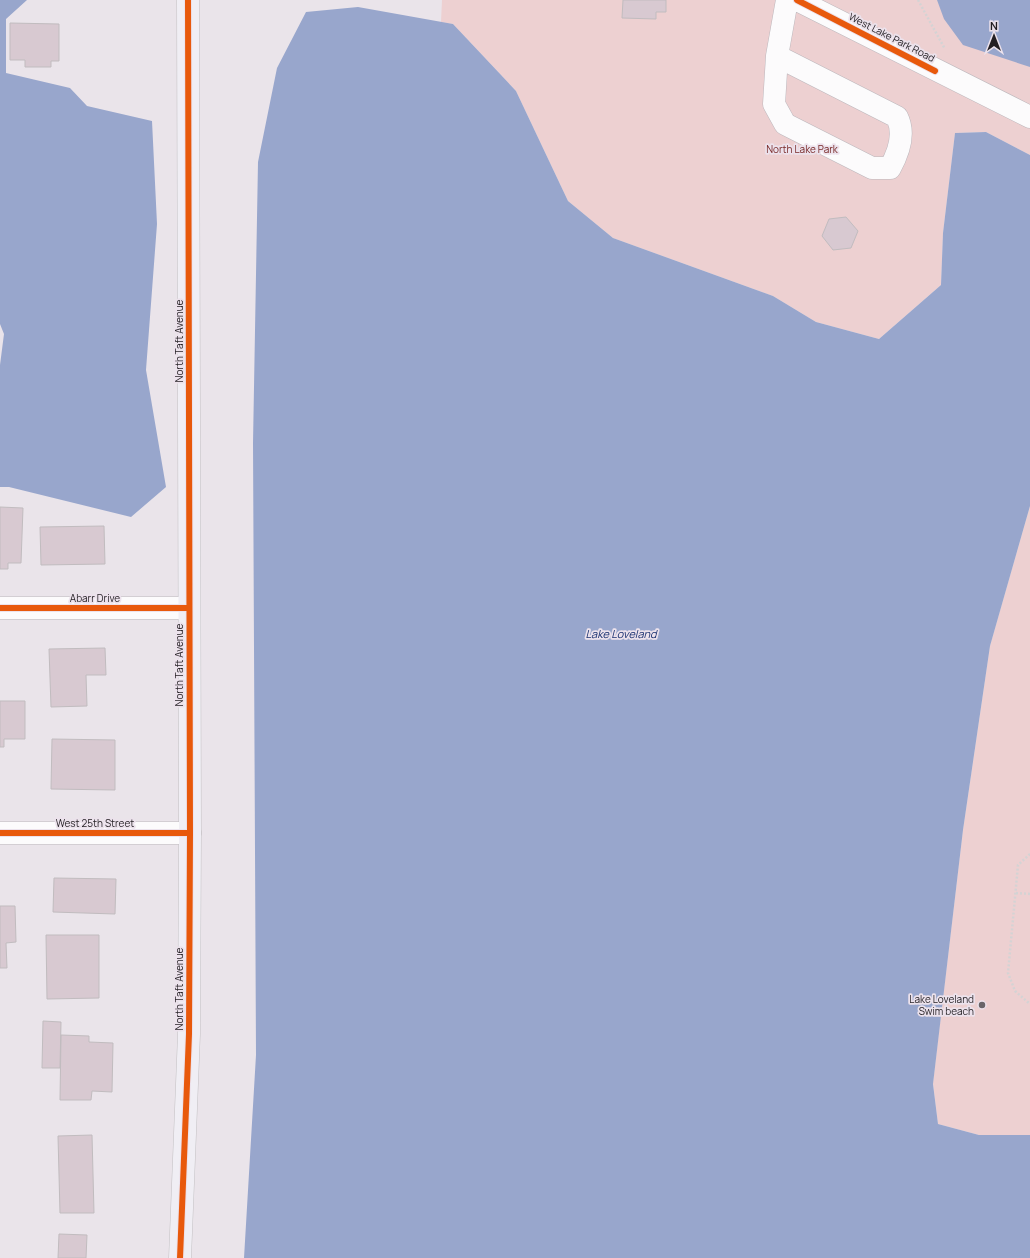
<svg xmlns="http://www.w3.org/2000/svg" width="1030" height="1258" font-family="Manrope,sans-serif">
	<rect width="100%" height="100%" fill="#eae4ea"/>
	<path fill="#edd0d1" d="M442,0H1030V155L986,132L955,133L943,233L941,285L879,339L816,322L773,296L613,238L568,201L516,91L453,24L441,22Z
		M1030,506V1135H979L938,1124L933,1083L963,830L990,646Z"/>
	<path fill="#98a6cc" d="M0,0H27L6,19V73L70,88L87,106L152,121L157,224L146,370L166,487L131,517L9,487H0V365L4,334L0,324Z
		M937,0H1030V67L963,45L944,19Z
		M358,7L453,24L516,91L568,201L613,238L773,296L816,322L879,339L941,285L943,233L955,133L986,132L1030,155V506L990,646L963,830L933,1084L938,1124L979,1135H1030V1258H244L256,1055L253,443L258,162L277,68L306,12Z"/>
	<path fill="#d8c9d1" stroke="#c1bcbf" d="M623,0H666V12H656V19L622,18Z
		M10,23L59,24V61H51V67H25V60H10Z
		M846,217L858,231L851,248L833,250L822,236L829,219Z
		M0,507L23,508L21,563H8V569H0Z
		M104,526L105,564L41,565L40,527Z
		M105,648L106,675H86L87,706L51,707L49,649Z
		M0,701H25V739H4V747H0Z
		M52,739L115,740V790L51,789Z
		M54,878L116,879L115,914L53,912Z
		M0,906H15L16,942L6,943L7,968H0Z
		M46,935H99V998L47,999Z
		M43,1021L61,1022L60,1068H42Z
		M61,1035L89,1036V1042L113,1043L112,1092L92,1091L91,1100H60Z
		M92,1135L94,1213H60L58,1136Z
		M59,1234L87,1235L86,1258H58Z"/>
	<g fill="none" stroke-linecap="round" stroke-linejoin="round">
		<g stroke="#bcb7bc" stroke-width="23">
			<path id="minor" d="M797,0L1030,117
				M777,56L897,117C905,133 899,152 890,168H872L785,124L774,104L777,56L787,0
				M0,608H189
				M0,833H190"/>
		</g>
		<g stroke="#c3c0c3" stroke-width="23">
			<path id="major" d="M180,1258L189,1034L190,833L188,0"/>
		</g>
		<path stroke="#d4d3d4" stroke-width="2.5" stroke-dasharray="2 2" stroke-linecap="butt" d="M918,0L945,49
			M1030,854L1018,865L1008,973L1015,991L1030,1004
			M1016,893L1030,894"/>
		<use href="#minor" stroke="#fcfbfc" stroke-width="22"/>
		<use href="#major" stroke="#f0eef4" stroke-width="22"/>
		<g stroke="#ece2ec" stroke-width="8">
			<path id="cycleway" d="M797,0L935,71
				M0,608H189
				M0,833H190
				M180,1258L189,1034L190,833L188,0"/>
		</g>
		<use href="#cycleway" stroke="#e8590c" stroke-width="6"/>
	</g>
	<circle fill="#696469" stroke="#ece2ec" stroke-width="1.5" cx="982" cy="1005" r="4"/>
	<g text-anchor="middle" stroke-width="3.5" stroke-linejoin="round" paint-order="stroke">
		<g font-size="10" fill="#231f23" stroke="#ece2ec">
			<text transform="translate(892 37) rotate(27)" y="4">West Lake Park Road</text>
			<text transform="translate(179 341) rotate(-90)" y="4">North Taft Avenue</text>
			<text x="95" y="602">Abarr Drive</text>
			<text transform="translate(179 665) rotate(-90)" y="4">North Taft Avenue</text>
			<text x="95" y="827">West 25th Street</text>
			<text transform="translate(179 989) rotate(-90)" y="4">North Taft Avenue</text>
		</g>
		<g font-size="10" fill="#782827" stroke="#ece2ec">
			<text x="802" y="153">North Lake Park</text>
		</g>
		<g font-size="10" fill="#231f23" stroke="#ece2ec" text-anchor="end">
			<text x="974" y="1003">Lake Loveland<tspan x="974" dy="12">Swim beach</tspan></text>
		</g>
		<g font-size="11" font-style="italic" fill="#1b3271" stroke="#ece2ec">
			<text x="621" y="638">Lake Loveland</text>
		</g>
	</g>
	<g transform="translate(994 36)" stroke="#ece2ec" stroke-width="3" paint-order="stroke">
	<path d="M0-3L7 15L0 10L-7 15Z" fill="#231f23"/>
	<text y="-6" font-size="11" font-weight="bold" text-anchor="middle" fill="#231f23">N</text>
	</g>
</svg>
